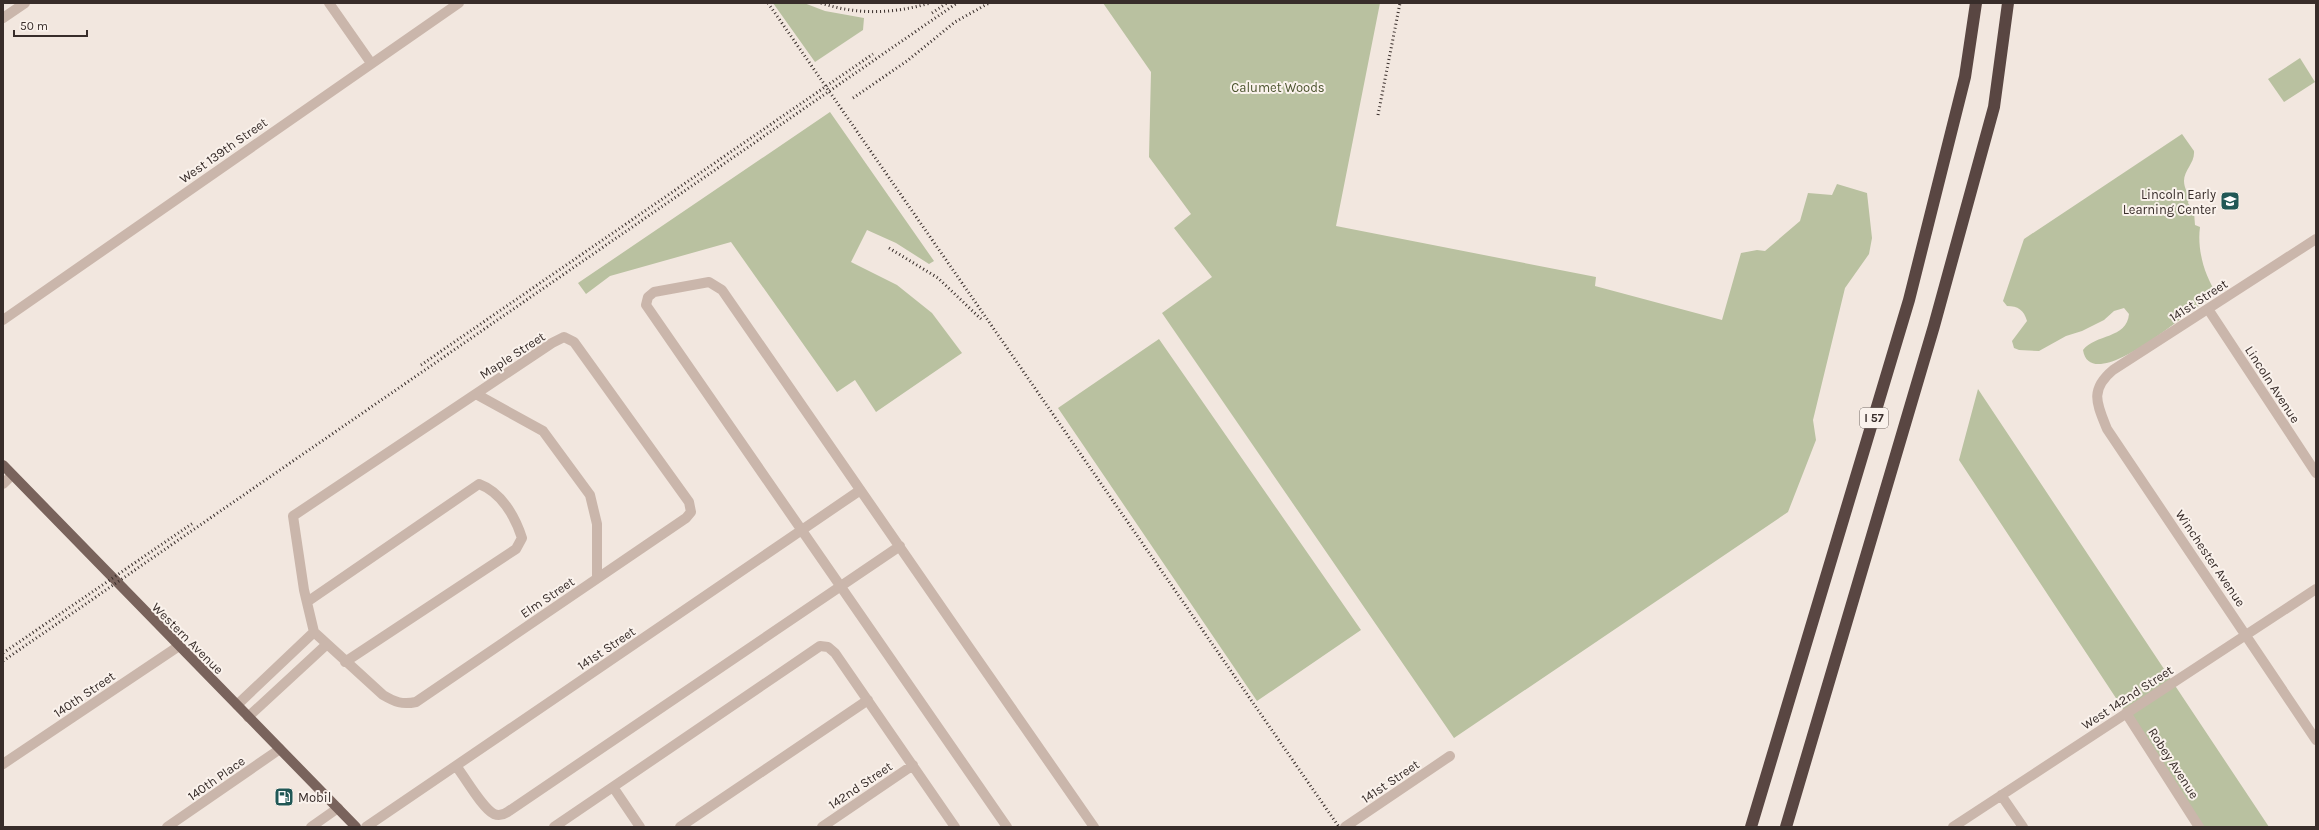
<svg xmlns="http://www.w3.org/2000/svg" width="2319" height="830" font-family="Karla,sans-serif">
	<rect width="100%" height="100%" fill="#f2e7df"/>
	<path fill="#b9c1a0" d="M773,3H804L825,11L864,18L863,30L815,62Z
		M1103,3H1380L1336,226L1596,277L1595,286L1722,320L1741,253L1757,250L1765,251L1800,221L1808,193L1832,195L1837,184L1867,193L1872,238L1869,254L1845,288L1813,420L1816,440L1788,512L1454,738L1162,313L1212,277L1174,228L1191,214L1149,157L1151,72Z
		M2300,58L2315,82L2284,102L2268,79Z
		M830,112L934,261L929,264L896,243L867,230L851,262L897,285L932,313L962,353L876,412L855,380L837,392L731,242L610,276L586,294L578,283Z
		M2182,134L2194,151C2195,163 2184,170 2184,181C2184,189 2190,195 2188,203L2194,212L2195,225L2200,227C2197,249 2204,275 2217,294C2209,300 2200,305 2191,311C2176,322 2090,394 2083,350C2095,334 2127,339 2129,314L2124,308L2114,311L2104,320L2082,331L2066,336L2039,351L2019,350L2014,348L2012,341L2027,321C2024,310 2018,306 2007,306L2003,301L2024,239Z
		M1159,339L1361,630L1257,701L1058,408Z
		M1978,389L2269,827H2201L1959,460Z"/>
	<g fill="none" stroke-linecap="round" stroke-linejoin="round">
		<path stroke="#cab6ab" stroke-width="10" d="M329,3L371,63
			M3,18L25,3
			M2316,239L2113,370C2089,390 2097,404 2107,429L2316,740
			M2208,309L2316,473
			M3,320L459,3
			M564,337L574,342L689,502L691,512L686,518L416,702C402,705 395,702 383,695L314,632L304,590L293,516L552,343Z
			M476,394L543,431L590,495L597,524V578
			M3,484L12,475
			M307,602L479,484C501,492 515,516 522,538L516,549L345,662
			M237,705L314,632
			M2126,713L2199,827
			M248,717L326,645
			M3,764L179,646
			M456,766C465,777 482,808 494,814C499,816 505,814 509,811L900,546
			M613,787L640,827
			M2001,795L2023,827
			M167,827L280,749
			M311,827L338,808
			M366,827L859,491
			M554,827L820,646L828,647L835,653L955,827
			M680,827L868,700
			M822,827L913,765
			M1007,827L646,305L648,297L654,292L709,282L722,290C845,470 970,648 1094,827
			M1345,827L1450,756
			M1953,827L2316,589"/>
		<path stroke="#79635c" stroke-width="10" d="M3,465L356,827"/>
		<path stroke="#594642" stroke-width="12" d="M1751,827L1909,300L1965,77L1976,3
			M1786,827L1934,326L1994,107L2008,3"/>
		<path stroke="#382d2a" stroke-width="3" stroke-dasharray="1 3" stroke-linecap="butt" d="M768,3L1339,827
			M821,3C857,15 893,14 930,3
			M932,13L947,3
			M853,98L907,61L955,22L989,3
			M1378,115L1400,3
			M889,248L938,278L981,319
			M421,365L873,54
			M3,653L193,523
			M3,661L957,3"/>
	</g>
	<defs>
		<g id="school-square" transform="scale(1)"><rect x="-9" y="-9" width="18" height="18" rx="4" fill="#215856" stroke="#faf2ec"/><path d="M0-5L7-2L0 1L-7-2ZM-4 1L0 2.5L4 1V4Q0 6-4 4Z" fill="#fff"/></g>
		<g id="fuel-square" transform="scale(1)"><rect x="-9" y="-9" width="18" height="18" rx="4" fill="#215856" stroke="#faf2ec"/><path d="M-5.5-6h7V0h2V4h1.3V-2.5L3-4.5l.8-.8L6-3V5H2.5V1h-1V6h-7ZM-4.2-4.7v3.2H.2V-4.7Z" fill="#fff"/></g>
	</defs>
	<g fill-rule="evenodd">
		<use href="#school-square" x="2230" y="201"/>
		<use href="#fuel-square" x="284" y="797"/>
	</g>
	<g text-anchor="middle" stroke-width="4" stroke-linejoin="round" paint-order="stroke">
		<rect fill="#faf2ec" stroke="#726864" stroke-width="1" x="1860" y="408" width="28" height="20" rx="3"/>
		<g font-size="12" font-weight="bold" fill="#382d2a">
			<text x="1874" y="422">I 57</text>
		</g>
		<g font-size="13" fill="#4c552f" stroke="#faf2ec">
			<text x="1278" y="92">Calumet Woods</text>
		</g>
		<g font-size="13" fill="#382d2a" stroke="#faf2ec">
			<text transform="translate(223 150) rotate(-35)" y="5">West 139th Street</text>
			<text transform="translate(2198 300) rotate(-33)" y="5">141st Street</text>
			<text transform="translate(512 355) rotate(-33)" y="5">Maple Street</text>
			<text transform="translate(2273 384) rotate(57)" y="5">Lincoln Avenue</text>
			<text transform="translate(2211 558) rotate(56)" y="5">Winchester Avenue</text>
			<text transform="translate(547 597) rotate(-34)" y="5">Elm Street</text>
			<text transform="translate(188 638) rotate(45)" y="5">Western Avenue</text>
			<text transform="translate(606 648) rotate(-34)" y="5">141st Street</text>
			<text transform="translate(84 694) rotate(-34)" y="5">140th Street</text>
			<text transform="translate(2127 697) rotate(-33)" y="5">West 142nd Street</text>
			<text transform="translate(2174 763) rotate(57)" y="5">Robey Avenue</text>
			<text transform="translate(216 778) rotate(-35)" y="5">140th Place</text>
			<text transform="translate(1390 781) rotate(-34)" y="5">141st Street</text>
			<text transform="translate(860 785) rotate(-34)" y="5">142nd Street</text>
		</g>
		<g font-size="13" fill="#382d2a" stroke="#faf2ec" text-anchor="end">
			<text x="2216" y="199">Lincoln Early<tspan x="2216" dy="15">Learning Center</tspan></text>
			<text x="298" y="802" text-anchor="start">Mobil</text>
		</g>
	</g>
	<rect width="2319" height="830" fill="none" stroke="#382d2a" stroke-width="8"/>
	<path d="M14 30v6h73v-6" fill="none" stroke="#382d2a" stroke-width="2"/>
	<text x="20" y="30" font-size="12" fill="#382d2a" stroke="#faf2ec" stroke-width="3" paint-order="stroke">50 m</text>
</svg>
